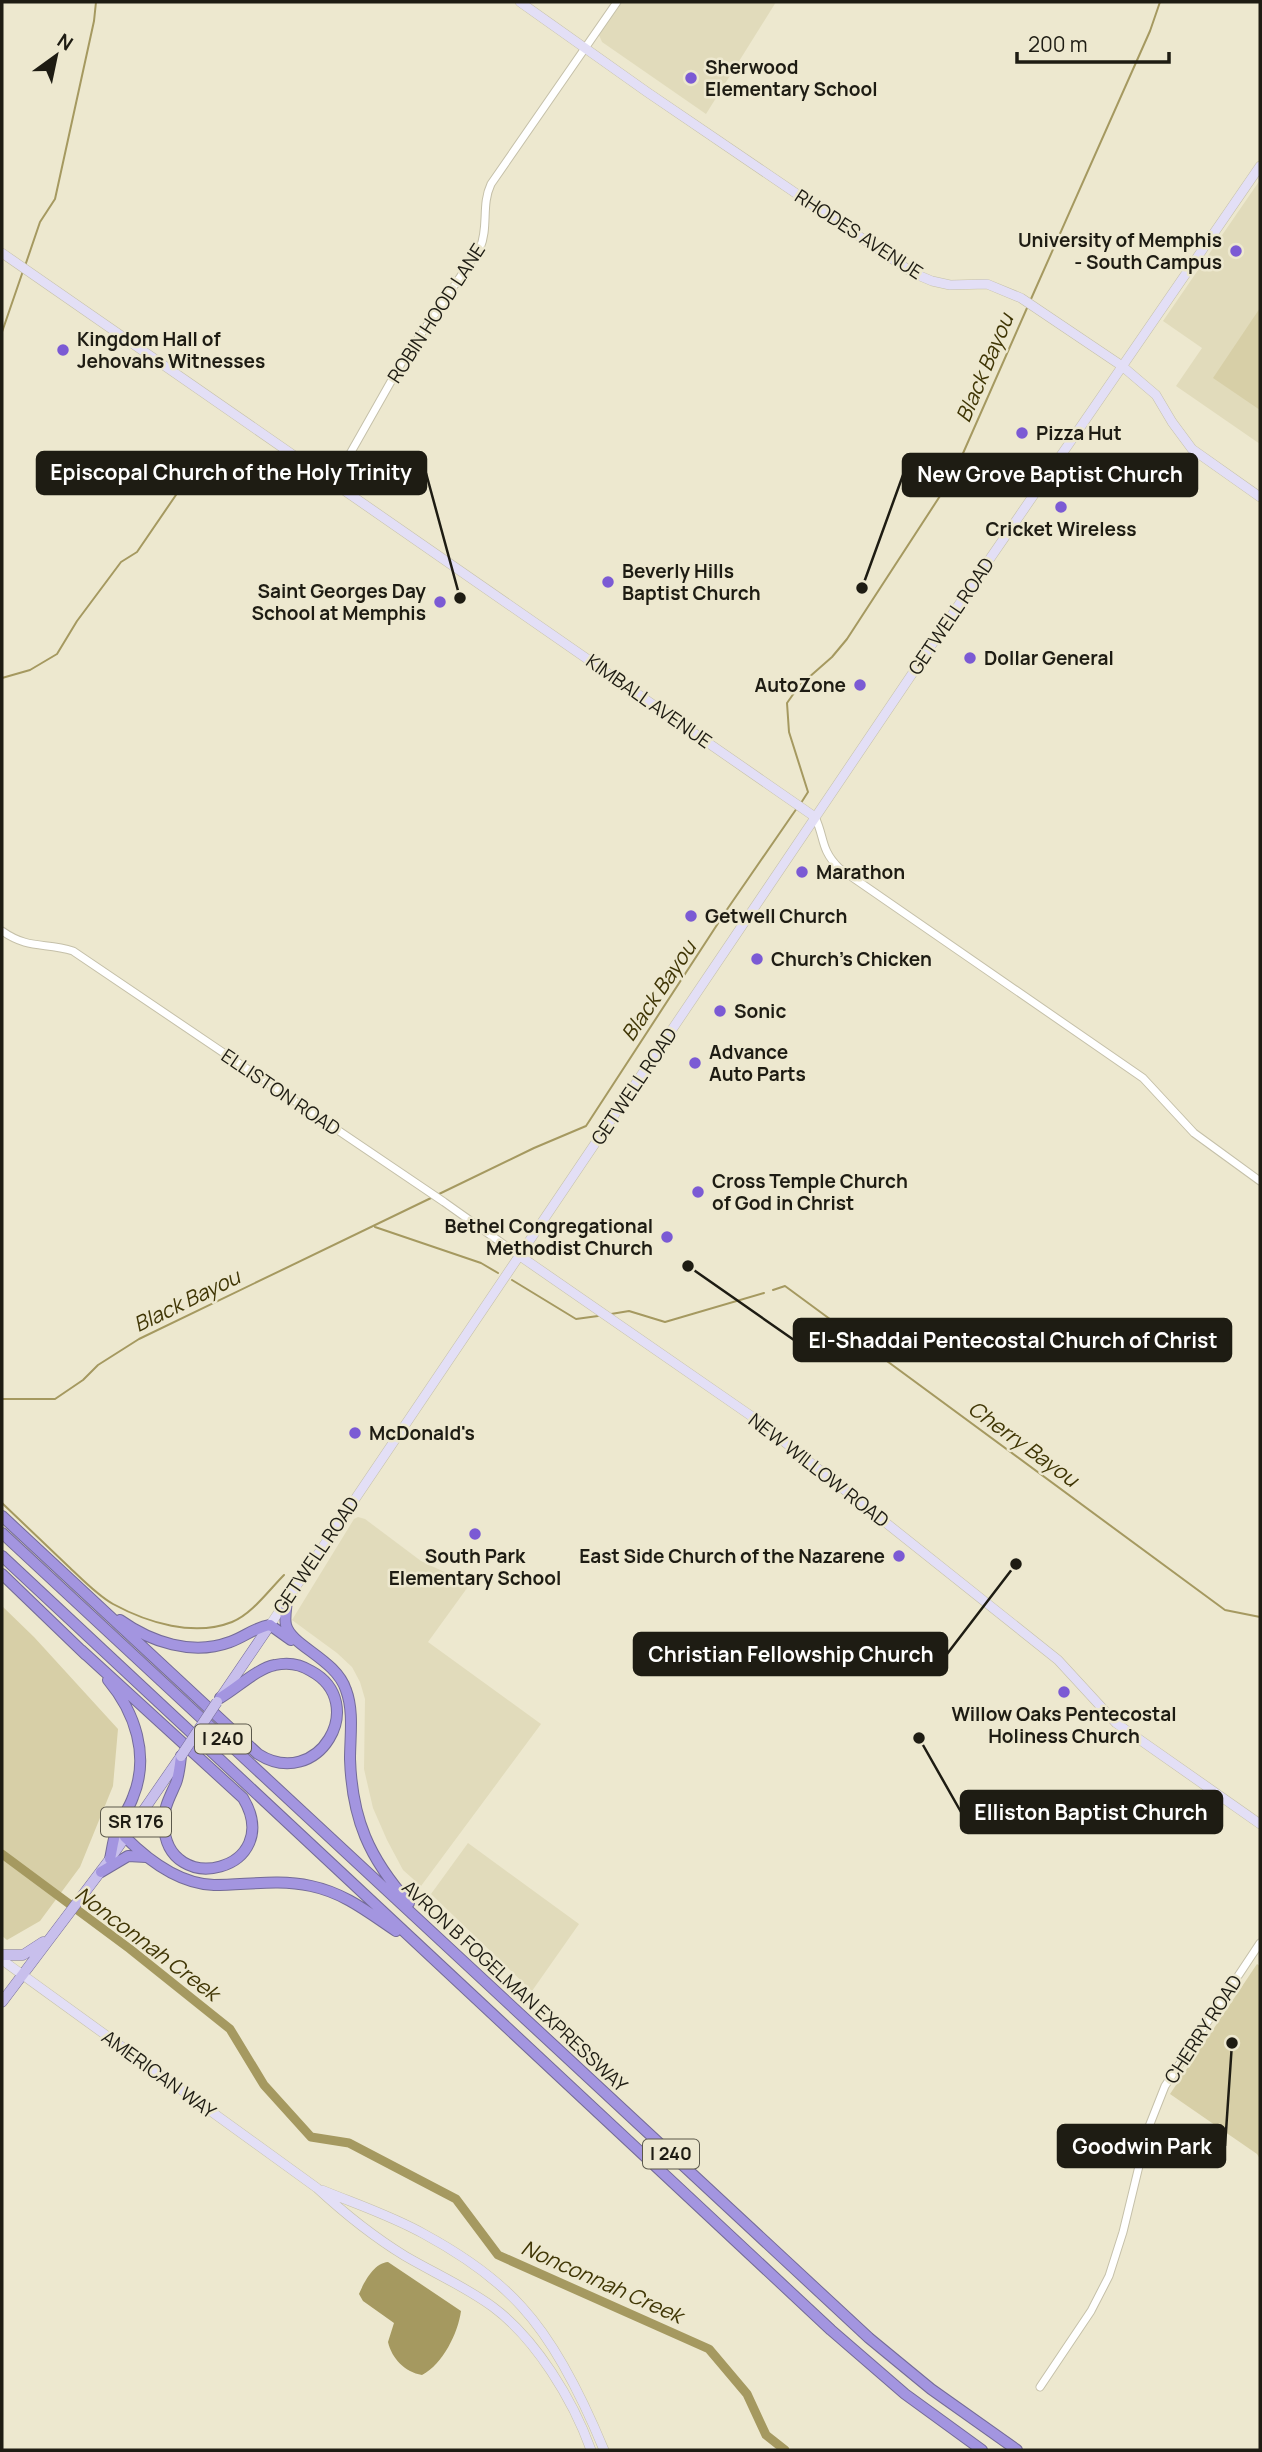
<svg xmlns="http://www.w3.org/2000/svg" width="1262" height="2452" font-family="Manrope,sans-serif">
	<rect width="100%" height="100%" fill="#ede8cf"/>
	<path fill="#e1dbbb" d="M622,2H776L706,114L602,42L599,35Z
		M1260,180V444L1176,386L1202,348L1163,321Z
		M358,1517L365,1519L421,1561L470,1584L428,1642L541,1724L421,1886L403,1870L387,1840L373,1808L364,1769L365,1699L360,1682L352,1667L337,1653L292,1620L354,1519Z
		M468,1843L579,1924L532,1991L431,1894Z"/>
	<path fill="#d7cfa7" d="M1260,308V410L1213,378Z
		M2,1606L34,1637L118,1729L113,1786L80,1867L40,1921L7,1940L2,1936Z
		M1257,1964L1260,1966V2159L1257,2154L1170,2094Z"/>
	<path fill="#a59960" d="M388,2262L461,2311C458,2333 443,2364 422,2375C405,2372 392,2359 388,2342L394,2323L363,2301L359,2294C364,2282 374,2263 388,2262Z"/>
	<g fill="none" stroke-linecap="round" stroke-linejoin="round">
		<path stroke="#a59960" stroke-width="2" d="M25,266L40,222L55,199L94,21L96,2
			M1031,299L1150,31L1160,2
			M2,332L23,271
			M2,678L30,670L57,654L77,621L121,562L137,552L178,492L205,480L220,488
			M801,803L808,792L789,732L787,703L799,686L832,657L847,639L953,476L1027,308
			M439,1194L534,1148L586,1126L728,908L797,808
			M375,1227L481,1263L498,1273
			M512,1280L576,1319L598,1316
			M773,1290L785,1286L1225,1610L1260,1617
			M611,1314L629,1311L665,1322L764,1293
			M2,1399H55L83,1380L98,1365L139,1339L431,1198
			M2,1503C24,1524 46,1545 68,1566C82,1579 97,1595 113,1604C148,1623 194,1637 232,1622C252,1614 269,1590 284,1575"/>
		<path stroke="#a59960" stroke-width="9" d="M2,1854L130,1949L230,2029L264,2085L311,2137L349,2143L456,2199L498,2255L709,2349L747,2394L766,2435L785,2450"/>
		<g stroke="#c5c0a9" stroke-width="9">
			<path id="tertiary" d="M334,482L402,362L480,248C489,227 481,205 491,184L617,2
				M815,817C825,838 820,849 839,868L1143,1078L1194,1133L1260,1181
				M2,931C29,950 45,942 73,951L444,1202L520,1256
				M1040,2387L1091,2311L1109,2276L1123,2232L1148,2129L1165,2086L1260,1943"/>
		</g>
		<g stroke="#c5c0a9" stroke-width="10">
			<path id="secondary" d="M520,2L647,92L913,273L932,281L950,285L987,284L1021,298L1122,366L1156,395L1172,422L1192,449L1260,497
				M2,253L815,817
				M520,1256L757,1420L1058,1660L1116,1723L1260,1824
				M270,1625L989,560L1260,166
				M2,1960L317,2188C344,2213 374,2237 405,2256C434,2273 466,2287 493,2307C536,2339 573,2400 591,2450
				M322,2190C356,2204 392,2216 424,2234C459,2253 496,2278 522,2307C556,2344 585,2404 604,2450"/>
		</g>
		<g stroke="#746b98" stroke-width="11">
			<path id="primary" d="M221,1697L270,1625
				M2,1955H23L43,1942
				M2,2002L110,1859L181,1756"/>
		</g>
		<g stroke="#746b98" stroke-width="12">
			<path id="motorway" d="M2,1516L258,1754C318,1792 370,1703 311,1671C300,1664 288,1662 275,1665C258,1668 237,1688 220,1698
				M2,1533L869,2338L931,2389L1017,2450
				M2,1556L831,2330L905,2394L982,2450
				M2,1574L86,1655
				M287,1598C287,1606 284,1617 286,1625C291,1646 336,1659 346,1690C354,1711 350,1737 350,1759C352,1819 369,1858 409,1903
				M120,1620C151,1642 192,1656 230,1642C245,1637 253,1628 270,1625L291,1640
				M81,1650L243,1798C286,1870 166,1900 164,1824C163,1808 170,1797 176,1783C179,1775 180,1765 181,1756
				M108,1680C135,1712 150,1756 133,1797C129,1809 120,1820 116,1832C113,1840 112,1850 110,1859
				M125,1837C149,1861 179,1884 214,1885C247,1885 278,1879 311,1886C345,1893 369,1913 396,1931
				M101,1872L128,1856L146,1857"/>
		</g>
		<use href="#tertiary" stroke="#fff" stroke-width="7"/>
		<use href="#secondary" stroke="#e3dff6" stroke-width="9"/>
		<use href="#primary" stroke="#c8bfec" stroke-width="10"/>
		<use href="#motorway" stroke="#a395e0" stroke-width="10"/>
		<g stroke="#746b98" stroke-width="11" stroke-linecap="butt">
			<path id="primary-bridge" d="M181,1756L217,1702"/>
		</g>
		<use href="#primary-bridge" stroke="#c8bfec" stroke-width="10"/>
	</g>
	<g fill="#7b5ad4" stroke="#ede8cf" stroke-width="2.5">
		<circle cx="691" cy="78" r="7"/>
		<circle cx="1236" cy="251" r="7"/>
		<circle cx="63" cy="350" r="7"/>
		<circle cx="1022" cy="433" r="7"/>
		<circle cx="1061" cy="507" r="7"/>
		<circle cx="608" cy="582" r="7"/>
		<circle cx="440" cy="602" r="7"/>
		<circle cx="970" cy="658" r="7"/>
		<circle cx="860" cy="685" r="7"/>
		<circle cx="802" cy="872" r="7"/>
		<circle cx="691" cy="916" r="7"/>
		<circle cx="757" cy="959" r="7"/>
		<circle cx="720" cy="1011" r="7"/>
		<circle cx="695" cy="1063" r="7"/>
		<circle cx="698" cy="1192" r="7"/>
		<circle cx="667" cy="1237" r="7"/>
		<circle cx="355" cy="1433" r="7"/>
		<circle cx="475" cy="1534" r="7"/>
		<circle cx="899" cy="1556" r="7"/>
		<circle cx="1064" cy="1692" r="7"/>
	</g>
	<g text-anchor="middle" stroke-width="5" stroke-linejoin="round" paint-order="stroke">
		<g fill="#ede8cf" stroke="#5c594b" stroke-width="2">
			<rect x="195" y="1724.5" width="56" height="29" rx="5"/>
			<rect x="101" y="1807.5" width="70" height="29" rx="5"/>
			<rect x="643" y="2139.5" width="56" height="29" rx="5"/>
		</g>
		<g font-size="18" font-weight="bold" fill="#1e1c13">
			<text x="223" y="1745">I 240</text>
			<text x="136" y="1828">SR 176</text>
			<text x="671" y="2160">I 240</text>
		</g>
		<g font-size="19" font-weight="bold" fill="#1e1c13" stroke="#ede8cf" text-anchor="start">
			<text x="705" y="74">Sherwood<tspan x="705" dy="22">Elementary School</tspan></text>
			<text x="1222" y="247" text-anchor="end">University of Memphis<tspan x="1222" dy="22">- South Campus</tspan></text>
			<text x="77" y="346">Kingdom Hall of<tspan x="77" dy="22">Jehovahs Witnesses</tspan></text>
			<text x="1036" y="440">Pizza Hut</text>
			<text x="1061" y="536" text-anchor="middle">Cricket Wireless</text>
			<text x="622" y="578">Beverly Hills<tspan x="622" dy="22">Baptist Church</tspan></text>
			<text x="426" y="598" text-anchor="end">Saint Georges Day<tspan x="426" dy="22">School at Memphis</tspan></text>
			<text x="984" y="665">Dollar General</text>
			<text x="846" y="692" text-anchor="end">AutoZone</text>
			<text x="816" y="879">Marathon</text>
			<text x="705" y="923">Getwell Church</text>
			<text x="771" y="966">Church's Chicken</text>
			<text x="734" y="1018">Sonic</text>
			<text x="709" y="1059">Advance<tspan x="709" dy="22">Auto Parts</tspan></text>
			<text x="712" y="1188">Cross Temple Church<tspan x="712" dy="22">of God in Christ</tspan></text>
			<text x="653" y="1233" text-anchor="end">Bethel Congregational<tspan x="653" dy="22">Methodist Church</tspan></text>
			<text x="369" y="1440">McDonald's</text>
			<text x="475" y="1563" text-anchor="middle">South Park<tspan x="475" dy="22">Elementary School</tspan></text>
			<text x="885" y="1563" text-anchor="end">East Side Church of the Nazarene</text>
			<text x="1064" y="1721" text-anchor="middle">Willow Oaks Pentecostal<tspan x="1064" dy="22">Holiness Church</tspan></text>
		</g>
		<g font-size="19" fill="#1e1c13" stroke="#ede8cf">
			<text transform="translate(859 234) rotate(33)" y="7">RHODES AVENUE</text>
			<text transform="translate(436 313) rotate(-57)" y="7">ROBIN HOOD LANE</text>
			<text transform="translate(951 616) rotate(-56)" y="7">GETWELL ROAD</text>
			<text transform="translate(649 701) rotate(35)" y="7">KIMBALL AVENUE</text>
			<text transform="translate(634 1086) rotate(-56)" y="7">GETWELL ROAD</text>
			<text transform="translate(281 1092) rotate(34)" y="7">ELLISTON ROAD</text>
			<text transform="translate(819 1470) rotate(38)" y="7">NEW WILLOW ROAD</text>
			<text transform="translate(316 1555) rotate(-56)" y="7">GETWELL ROAD</text>
			<text transform="translate(515 1986) rotate(43)" y="7">AVRON B FOGELMAN EXPRESSWAY</text>
			<text transform="translate(1203 2029) rotate(-57)" y="7">CHERRY ROAD</text>
			<text transform="translate(159 2074) rotate(36)" y="7">AMERICAN WAY</text>
		</g>
		<g font-size="21" font-style="italic" fill="#403605" stroke="#ede8cf">
			<text transform="translate(985 368) rotate(-67)" y="7">Black Bayou</text>
			<text transform="translate(659 991) rotate(-56)" y="7">Black Bayou</text>
			<text transform="translate(187 1301) rotate(-26)" y="7">Black Bayou</text>
			<text transform="translate(1023 1444) rotate(36)" y="7">Cherry Bayou</text>
			<text transform="translate(147 1944) rotate(37)" y="7">Nonconnah Creek</text>
			<text transform="translate(602 2282) rotate(24)" y="7">Nonconnah Creek</text>
		</g>
	</g>
	<path fill="none" stroke="#1e1c13" stroke-width="2.5" d="M460 598L426 473M862 588L903 475M688 1266L794 1340M1016 1564L947 1654M919 1738L961 1812M1232 2043L1225 2146"/>
	<g fill="#1e1c13" stroke="#ede8cf" stroke-width="2.5">
		<circle cx="460" cy="598" r="7"/>
		<circle cx="862" cy="588" r="7"/>
		<circle cx="688" cy="1266" r="7"/>
		<circle cx="1016" cy="1564" r="7"/>
		<circle cx="919" cy="1738" r="7"/>
		<circle cx="1232" cy="2043" r="7"/>
	</g>
	<g fill="#1e1c13" stroke="#1e1c13" stroke-width="2.5">
		<rect x="37" y="452" width="389" height="42" rx="7"/>
		<rect x="903" y="454" width="294" height="42" rx="7"/>
		<rect x="794" y="1319" width="437" height="42" rx="7"/>
		<rect x="634" y="1633" width="313" height="42" rx="7"/>
		<rect x="961" y="1791" width="261" height="42" rx="7"/>
		<rect x="1058" y="2125" width="167" height="42" rx="7"/>
	</g>
	<g font-size="21" text-anchor="middle" font-weight="bold" fill="#fff">
		<text x="231" y="480">Episcopal Church of the Holy Trinity</text>
		<text x="1050" y="482">New Grove Baptist Church</text>
		<text x="1013" y="1348">El-Shaddai Pentecostal Church of Christ</text>
		<text x="791" y="1662">Christian Fellowship Church</text>
		<text x="1091" y="1820">Elliston Baptist Church</text>
		<text x="1142" y="2154">Goodwin Park</text>
	</g>
	<rect width="1262" height="2452" fill="none" stroke="#1e1c13" stroke-width="7"/>
	<g transform="translate(56 56) rotate(33)" stroke="#ede8cf" stroke-width="5" paint-order="stroke">
	<path d="M0-5L12 26L0 18L-12 26Z" fill="#1e1c13"/>
	<text y="-10" font-size="19" font-weight="bold" text-anchor="middle" fill="#1e1c13">N</text>
	</g>
	<path d="M1017 52v10h152v-10" fill="none" stroke="#1e1c13" stroke-width="3.5"/>
	<text x="1028" y="52" font-size="21" fill="#1e1c13" stroke="#ede8cf" stroke-width="5" paint-order="stroke">200 m</text>
</svg>
